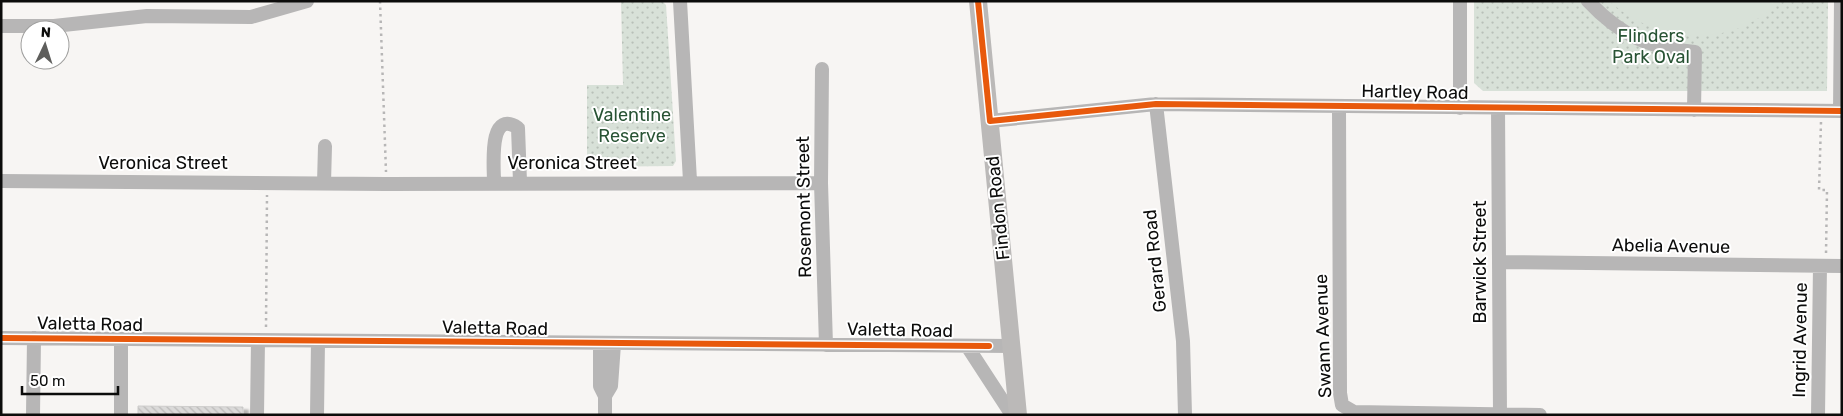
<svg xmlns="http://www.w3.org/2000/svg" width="1843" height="416" font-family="Rubik,sans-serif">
	<defs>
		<pattern id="park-dots" width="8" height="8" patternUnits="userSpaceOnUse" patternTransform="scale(1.25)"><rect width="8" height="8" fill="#d8e1d8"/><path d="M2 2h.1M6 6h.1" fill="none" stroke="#b8c0b8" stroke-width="1.8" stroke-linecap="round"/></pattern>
		<pattern id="building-back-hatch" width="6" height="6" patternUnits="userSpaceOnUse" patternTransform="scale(1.25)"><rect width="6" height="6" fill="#dbdad9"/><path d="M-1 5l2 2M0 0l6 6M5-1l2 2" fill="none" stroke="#bbbab9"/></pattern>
		<filter id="shadow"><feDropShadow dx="5.5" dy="3" stdDeviation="1" flood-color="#0004"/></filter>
	</defs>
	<rect width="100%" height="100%" fill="#f7f5f3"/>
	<path fill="url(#park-dots)" d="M621,1H662L666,5L676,161L673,166L587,167V85H623Z
		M1474,1H1828L1827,91H1483L1474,83Z"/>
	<path fill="#d8e1d8" d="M1609,1H1779C1733,50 1657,44 1609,1Z"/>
	<path fill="url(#building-back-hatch)" stroke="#cdcccb" filter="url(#shadow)" d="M138,406L243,407V415H138Z"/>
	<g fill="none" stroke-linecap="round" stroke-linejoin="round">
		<path stroke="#b7b6b6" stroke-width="2.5" stroke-dasharray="2.5 4" stroke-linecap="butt" d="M380,1L386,172
			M1821,122L1819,190H1827L1826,254
			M266,327L267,195"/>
		<path stroke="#b7b6b6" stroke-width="14" d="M680,1L690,181
			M1460,1V108
			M1588,1C1620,35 1648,48 1695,52L1694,110
			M1,26H54L147,16L251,17L307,1
			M822,69L821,183L826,345
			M1156,104L1183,341L1185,415
			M1339,107L1340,393L1342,405L1354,412L1540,415
			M1498,108L1500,414
			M1840,111L1841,1
			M990,121L1156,104L1842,111
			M1,181L386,184L821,183
			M494,182C494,166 488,108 518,128L520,182
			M324,183L325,146
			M1499,262L1842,266
			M1,338L1012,346
			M600,344V386L605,396V415
			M967,346L1012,415
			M605,396L611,386L614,344
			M33,415L34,338
			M121,415V339
			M257,415L258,340
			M317,415L318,341
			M1818,415L1820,266"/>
		<path stroke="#bbb9b8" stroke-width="18" d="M978,1L1018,415"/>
		<g stroke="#fff" stroke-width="9">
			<path id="cycleway" d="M978,1L990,121L1156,104L1842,111
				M1,338L989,346"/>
		</g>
		<use href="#cycleway" stroke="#e8590c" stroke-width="6"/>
	</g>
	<g text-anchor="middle" stroke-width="4" stroke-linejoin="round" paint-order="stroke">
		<g font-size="18" fill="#285334" stroke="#fff">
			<text x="1651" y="42">Flinders<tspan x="1651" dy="21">Park Oval</tspan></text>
			<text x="632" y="121">Valentine<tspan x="632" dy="21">Reserve</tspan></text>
		</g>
		<g font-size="18" fill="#0c0c0b" stroke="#fff">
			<text transform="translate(1415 92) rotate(1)" y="6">Hartley Road</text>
			<text x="163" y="169">Veronica Street</text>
			<text x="572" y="169">Veronica Street</text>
			<text transform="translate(804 207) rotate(-91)" y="6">Rosemont Street</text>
			<text transform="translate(998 208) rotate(-96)" y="6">Findon Road</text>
			<text transform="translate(1671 246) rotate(1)" y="6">Abelia Avenue</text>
			<text transform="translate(1155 261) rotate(-96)" y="6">Gerard Road</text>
			<text transform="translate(1480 262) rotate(-90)" y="6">Barwick Street</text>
			<text transform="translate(90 324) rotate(1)" y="6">Valetta Road</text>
			<text transform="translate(495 328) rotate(1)" y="6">Valetta Road</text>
			<text transform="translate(900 330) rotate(1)" y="6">Valetta Road</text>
			<text transform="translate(1323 336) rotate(-92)" y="6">Swann Avenue</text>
			<text transform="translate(1800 340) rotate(-89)" y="6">Ingrid Avenue</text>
		</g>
	</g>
	<rect width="1843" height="416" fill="none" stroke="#0c0c0b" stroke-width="5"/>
	<g transform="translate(45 45) rotate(4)"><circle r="24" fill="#ffffff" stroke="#9e9e9d"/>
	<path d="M0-4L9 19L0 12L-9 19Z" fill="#5e5e5c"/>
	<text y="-8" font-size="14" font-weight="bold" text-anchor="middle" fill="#0c0c0b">N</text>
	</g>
	<path d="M22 386v8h96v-8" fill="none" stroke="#0c0c0b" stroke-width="2.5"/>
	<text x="30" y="386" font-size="15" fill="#0c0c0b" stroke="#ffffff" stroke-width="4" paint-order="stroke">50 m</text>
</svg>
